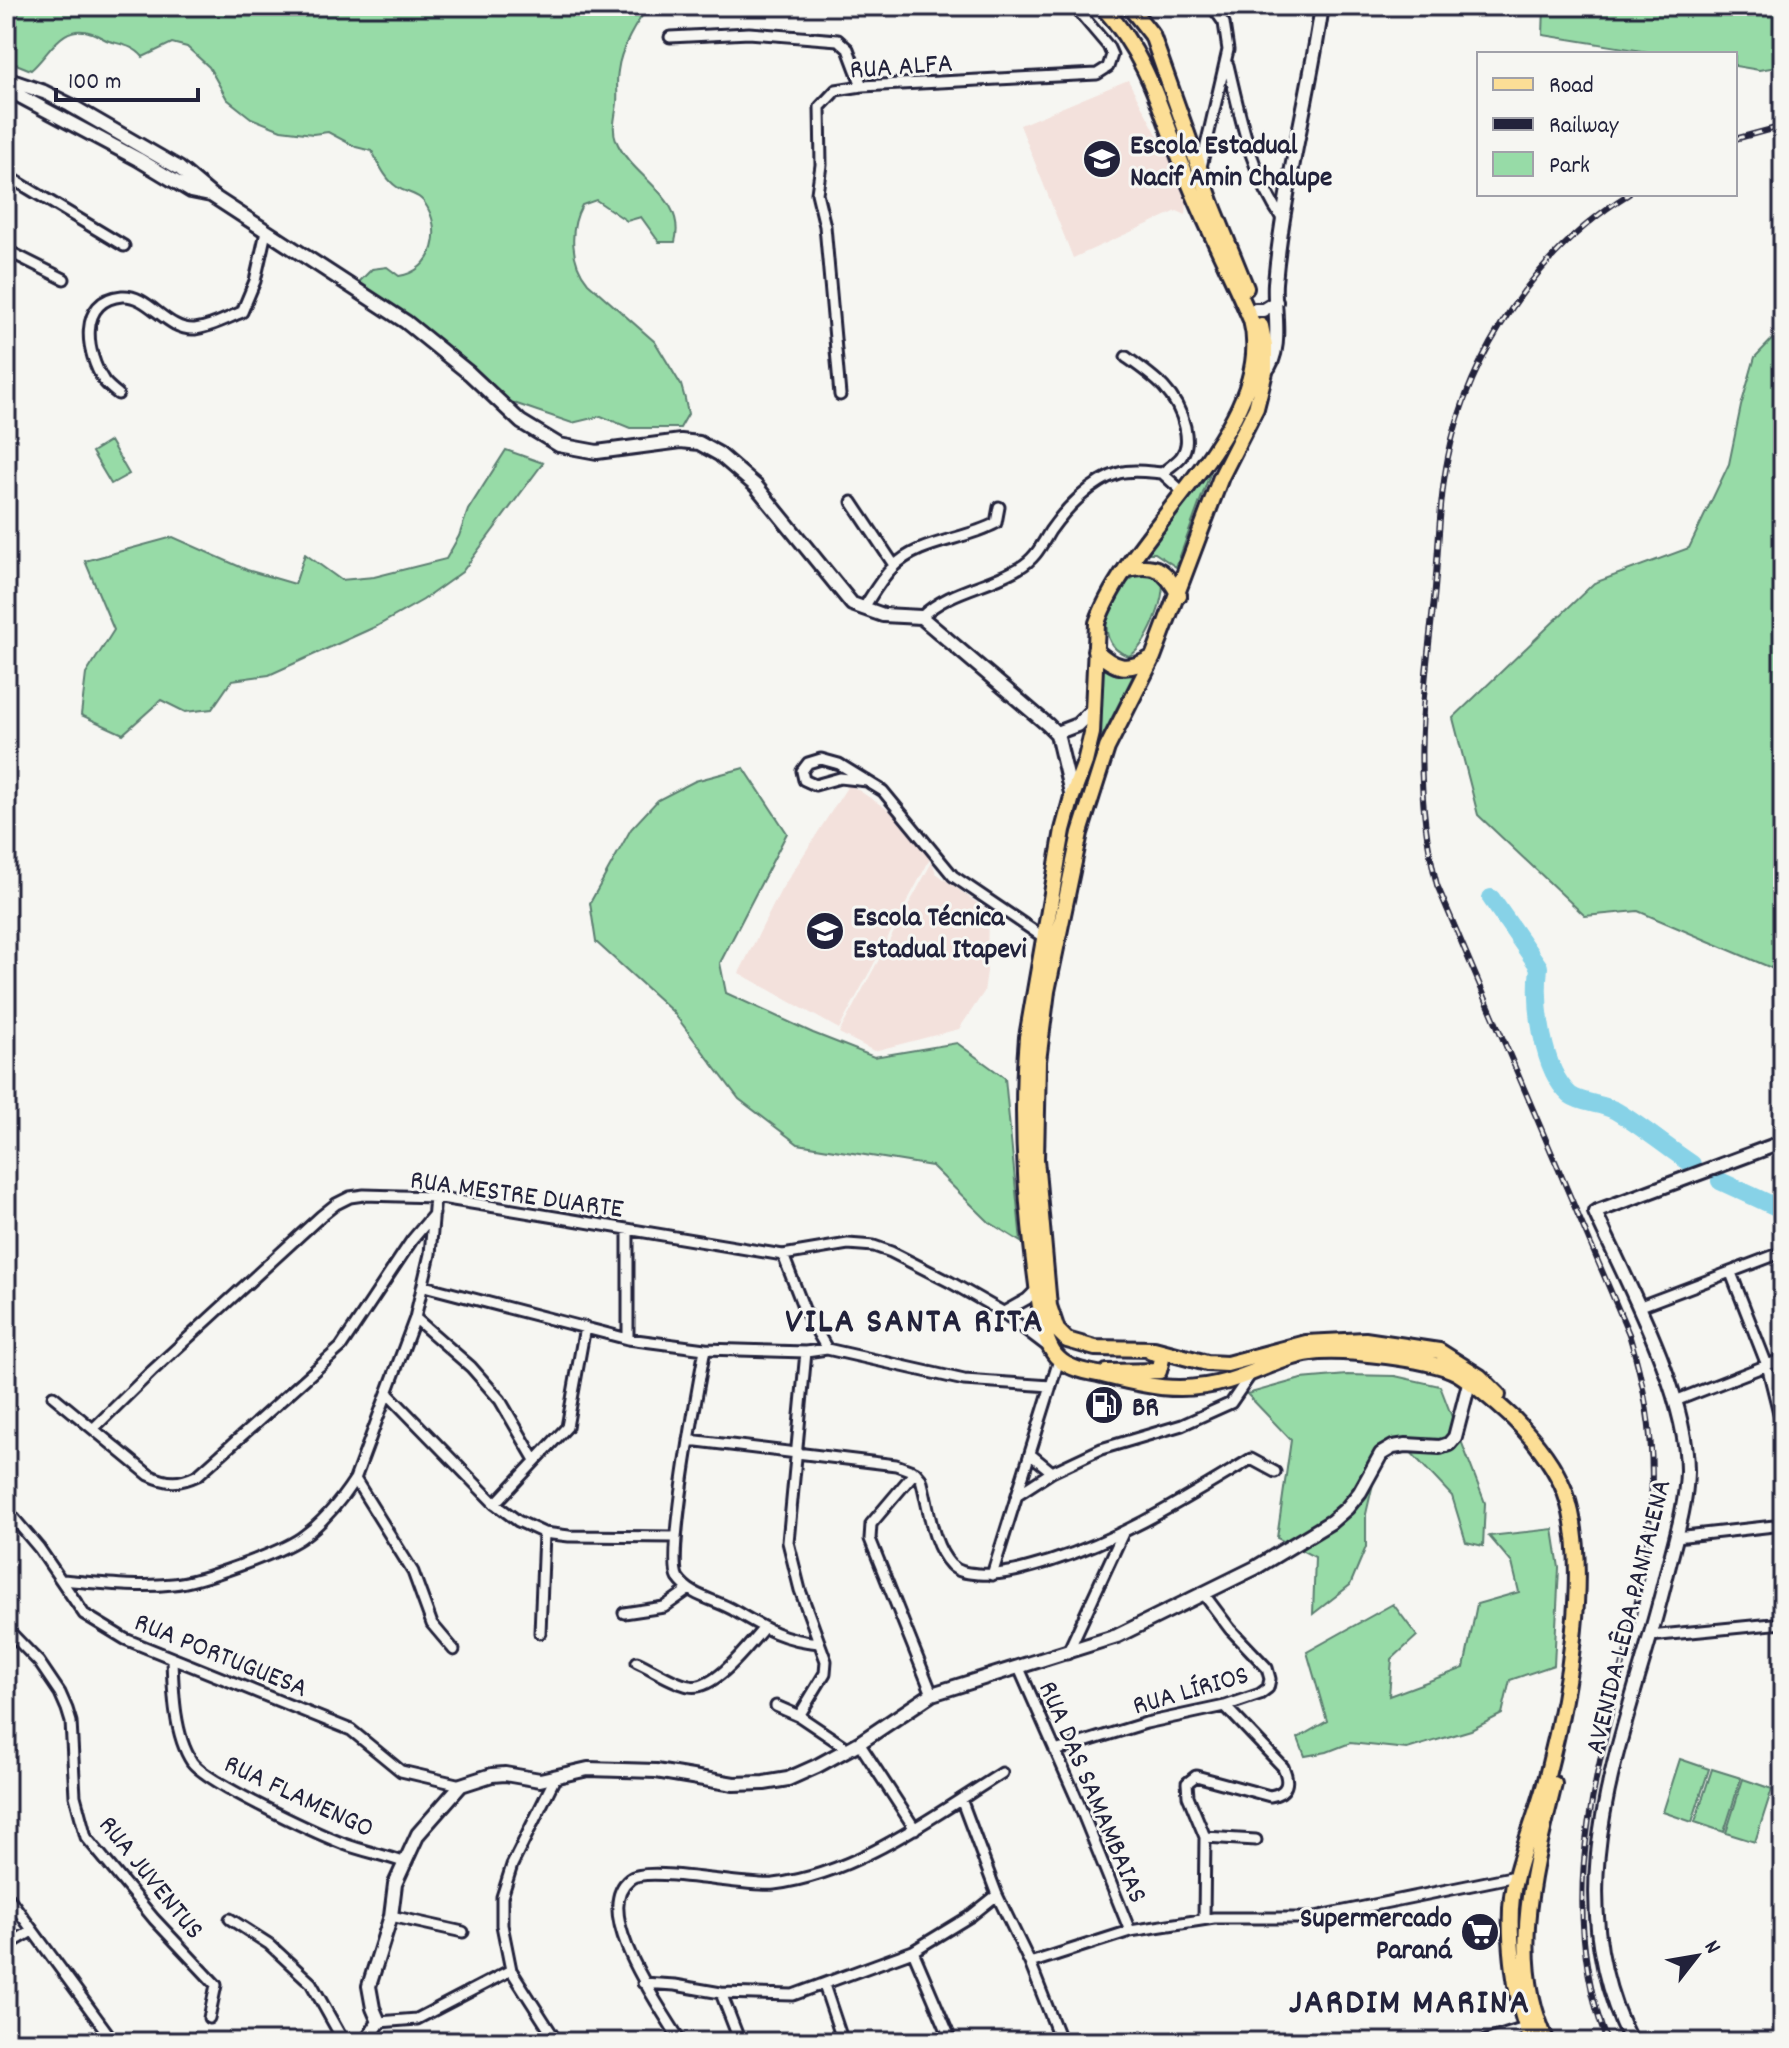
<svg xmlns="http://www.w3.org/2000/svg" width="1789" height="2048" font-family="Dekko,sans-serif">
	<rect width="100%" height="100%" fill="#f6f6f2"/>
	<filter id="ink" filterUnits="userSpaceOnUse"><feTurbulence type="fractalNoise" baseFrequency=".0125" numOctaves="2"/><feDisplacementMap in="SourceGraphic" scale="16" xChannelSelector="R" yChannelSelector="G"/><feConvolveMatrix kernelMatrix="1 2 1 2 8 2 1 2 1" color-interpolation-filters="sRGB"/></filter>
	<g filter="url(#ink)">
		<path fill="#f3e1dc" d="M1128,80L1188,193L1186,215L1177,211L1073,258L1020,125Z
			M849,784L890,811L930,859L839,1029L739,973L781,890Z
			M932,862L936,873L988,911L987,971L984,992L959,1029L874,1051L839,1033Z"/>
		<path fill="#97dba7" stroke="#5c7e71" stroke-width="2" d="M6,6H651C636,20 620,51 618,71C616,82 618,92 617,103C616,114 611,128 616,140C631,178 687,196 675,242H659L641,217L627,221L596,200L582,205C569,229 570,262 588,283L655,342L681,385L685,399L688,414L680,428H630L601,416L572,423L511,402L356,285L372,269L387,267L399,276C434,271 444,230 424,202C416,192 407,194 397,187C385,179 379,164 372,151L356,147L328,132L313,134L281,130L251,118L227,99L209,67L187,47L172,43L143,57C134,46 123,45 109,41C103,39 98,35 92,33C61,22 50,54 31,70L6,60Z
			M1544,6H1783V66L1759,70L1735,66V54H1661L1543,35Z
			M1783,328V1019L1774,969L1638,911L1585,916L1478,815L1453,718L1594,583L1689,548L1729,464L1741,406L1755,357Z
			M110,441L129,474L111,484L92,452Z
			M506,450L543,463L462,572L423,600L377,626L269,675L232,680L212,709L185,712L161,700L123,734L81,715L86,674L114,630L85,561L173,537L247,570L295,584L305,554L341,580L374,577L446,559L459,536L468,510Z
			M1218,452L1176,567L1155,553H1148Z
			M1145,572L1162,578C1167,597 1147,648 1129,656C1084,642 1116,578 1145,572Z
			M1102,665C1111,678 1121,675 1135,672L1101,739Z
			M744,768L787,833L720,963L726,993L813,1033L874,1057L957,1043L1005,1078L1021,1242L989,1222L932,1166L798,1144L739,1099L673,1012L596,942L590,903L631,829L658,800L695,781Z
			M1347,1375L1395,1376L1440,1386L1485,1503L1483,1546L1466,1542L1452,1496L1406,1447L1378,1462L1366,1514V1547L1350,1585L1313,1614L1315,1557L1277,1538L1291,1440L1247,1394L1301,1379Z
			M1553,1529L1559,1568L1554,1665L1510,1680L1502,1714L1471,1730L1407,1749L1350,1743L1327,1752L1305,1756L1298,1738L1327,1721L1307,1652L1393,1604L1417,1636L1392,1659L1389,1696L1464,1668L1477,1604L1519,1592L1512,1563L1489,1536Z
			M1680,1759L1709,1769L1692,1822L1663,1812Z
			M1712,1769L1741,1778L1724,1832L1695,1822Z
			M1743,1779L1772,1789L1755,1842L1726,1833Z"/>
		<g fill="none" stroke-linecap="round" stroke-linejoin="round">
			<path stroke="#87d2e7" stroke-width="18" d="M1491,898L1539,967C1535,1003 1541,1069 1570,1095C1582,1104 1603,1103 1616,1111C1643,1127 1666,1147 1692,1164
				M1720,1181L1783,1210"/>
			<g stroke="#22223b" stroke-width="15">
				<path id="street" d="M670,37L749,33L838,40L848,49L862,86
					M1228,65C1241,119 1251,174 1283,220
					M1201,167L1228,50L1224,23L1212,6
					M6,175L124,246
					M6,250L64,279
					M6,329H7
					M1126,357C1153,376 1177,392 1185,427C1187,438 1188,447 1181,457C1176,463 1168,468 1162,473
					M118,394C113,390 108,386 104,381C86,354 77,300 122,296C149,294 166,331 195,329C211,327 227,318 242,312L255,281L266,232
					M840,395L825,226L817,193L821,165L820,107L836,90L862,86L1097,74L1108,67L1112,55L1108,46L1074,6
					M852,502L894,565
					M863,609C872,595 880,580 892,568C919,540 963,541 996,523L999,507
					M921,617C949,590 987,587 1019,568C1035,559 1041,546 1050,531C1066,508 1092,481 1119,473C1132,469 1149,472 1162,473L1183,492
					M867,781L840,778L815,785L804,780L802,771L808,763L821,759L839,764L883,791L953,876L1046,939
					M628,1231V1339
					M783,1255L804,1309L827,1349
					M1731,1273L1767,1365L1783,1429
					M424,1286L628,1339L705,1349L806,1352L827,1349L964,1380L1051,1386
					M1638,1307L1783,1252
					M1004,1312L1027,1299L1037,1289
					M415,1318L471,1367L500,1400L535,1460
					M705,1349C699,1382 666,1558 678,1578C692,1598 716,1599 735,1611C765,1629 784,1640 819,1643
					M387,1393L495,1504L518,1521L544,1533L569,1536L676,1537
					M53,1396L149,1475C168,1484 179,1484 198,1475L341,1347L412,1240L434,1214
					M1675,1401L1783,1359
					M94,1428L152,1371L321,1216L336,1204L350,1197L364,1195L435,1197L783,1255L848,1244L874,1246L891,1252L950,1282L1001,1311L1047,1346
					M689,1440L896,1465L915,1472L921,1479C929,1506 931,1544 951,1565C959,1573 969,1573 979,1574C1004,1576 1027,1568 1051,1561C1124,1538 1186,1498 1251,1459L1275,1472
					M1030,1454L1052,1472
					M915,1472L871,1524L870,1539L932,1694
					M355,1479L413,1572L432,1624L454,1650
					M1018,1494L1052,1472L1101,1449L1182,1425L1231,1403L1251,1374
					M495,1504L567,1427L585,1327
					M6,1509L39,1548L84,1614L125,1639L351,1730L401,1771L461,1785
					M1676,1537L1783,1525
					M992,1575L1059,1360
					M62,1580C99,1583 137,1588 173,1584C200,1582 279,1553 301,1538C324,1522 340,1502 355,1479L415,1318L430,1254L435,1197
					M624,1613L664,1607L688,1590
					M6,1628L39,1662L60,1693L67,1709L71,1722L75,1796L86,1837L154,1919L216,1985L209,2018
					M540,1633L544,1533
					M1650,1636L1783,1623
					M1067,1654L1123,1533
					M172,1659C173,1690 174,1735 192,1762C207,1783 316,1833 344,1844C363,1851 384,1855 403,1862
					M637,1662C653,1669 672,1683 689,1686C714,1692 748,1646 763,1629
					M1019,1668L1078,1802L1130,1931
					M776,1706L799,1716L848,1749
					M799,1716L825,1673L826,1661L800,1590L788,1542L806,1352
					M859,1743L915,1829
					M1055,1751L1146,1723L1225,1706L1260,1694L1268,1688L1270,1679L1267,1668L1230,1629L1203,1593
					M556,1776L512,1865L502,1897V1925L511,1970L557,2042
					M961,1799L997,1895L1030,1963L1061,2042
					M1205,1837L1256,1840
					M6,1894L114,2042
					M391,1916L463,1932
					M230,1919L269,1944L311,1983L344,2042
					M1204,1919L1205,1837L1188,1796L1187,1783L1196,1776L1270,1796C1288,1793 1290,1782 1283,1767L1225,1706
					M6,1946L32,1931
					M913,1951L948,2033
					M1030,1963L1130,1931L1214,1918H1310L1516,1876
					M643,1983L675,1985L721,1993L793,1995L913,1951L972,1915L997,1895
					M824,1985L843,2042
					M721,1993L740,2042
					M379,2022L417,2019L511,1970
					M681,2042C663,2011 589,1911 630,1879C647,1865 744,1887 774,1884C857,1874 933,1816 1002,1773
					M1102,2042L1172,2039L1213,2042
					M1482,2042L1525,2028"/>
			</g>
			<g stroke="#22223b" stroke-width="18">
				<path id="secondary" d="M6,79L44,92L70,105L179,168L211,195L406,322L469,373L521,422L559,445L597,452L681,441L699,443L719,454L756,486L852,604L883,615L921,617L1048,725L1057,734L1072,797
					M6,85L14,93L138,159L191,191L211,195
					M1255,310H1263L1276,302
					M1265,372C1284,351 1273,309 1275,283C1283,189 1309,99 1322,6
					M1056,733L1077,725L1093,709
					M366,2042L379,2022L373,2008L369,1986L391,1916L395,1884L418,1834L461,1785L492,1775L505,1774L540,1780L588,1769L656,1771L734,1784L764,1783L788,1779L817,1766L859,1743L932,1694L1117,1636L1255,1568L1331,1522L1347,1508L1360,1492L1381,1454L1393,1447L1406,1445L1440,1447L1449,1444L1455,1437L1469,1383
					M1631,2042C1550,1882 1630,1730 1667,1573C1675,1540 1686,1507 1687,1472C1688,1395 1627,1283 1595,1212L1783,1142"/>
			</g>
			<g stroke="#22223b" stroke-width="20">
				<path id="primary" d="M1102,6C1149,58 1161,112 1186,175C1205,224 1230,271 1251,320C1279,423 1128,531 1097,623L1092,733L1085,762L1072,797L1063,830L1027,1037C1019,1132 1028,1227 1042,1321C1045,1333 1049,1351 1059,1359C1068,1368 1086,1372 1098,1374C1145,1386 1180,1395 1228,1381C1259,1372 1288,1354 1320,1352C1350,1350 1424,1359 1451,1370C1465,1375 1501,1407 1513,1418C1534,1439 1554,1464 1565,1492C1592,1564 1567,1698 1548,1772C1540,1807 1525,1841 1516,1876C1504,1918 1514,2002 1532,2042
					M1129,6L1152,35L1212,204L1246,288
					M1261,326L1265,346V372L1256,408L1221,477L1153,657L1107,748L1080,833L1047,991L1038,1061L1036,1159L1049,1306L1057,1330L1067,1340L1095,1348L1154,1349L1207,1363L1227,1364L1306,1343L1365,1340L1439,1351L1480,1377L1498,1395
					M1127,569C1156,563 1165,569 1179,595
					M1095,650C1116,670 1128,672 1153,657
					M1107,1372L1159,1371L1162,1359L1160,1354L1151,1352
					M1547,2042C1507,1960 1534,1867 1554,1784"/>
			</g>
			<use href="#street" stroke="#f6f6f2" stroke-width="9"/>
			<use href="#secondary" stroke="#f6f6f2" stroke-width="12"/>
			<use href="#primary" stroke="#fcde96" stroke-width="14"/>
			<g stroke="#22223b" stroke-width="6">
				<path id="rail" d="M1735,139L1783,126
					M1607,2042C1536,1852 1639,1688 1651,1501C1655,1443 1646,1389 1629,1334L1437,885C1412,788 1422,705 1433,608C1439,558 1438,506 1448,457C1469,353 1538,250 1629,194"/>
			</g>
			<use href="#rail" stroke="#f6f6f2" stroke-width="3" stroke-dasharray="9" stroke-linecap="butt"/>
		</g>
	</g>
	<defs>
		<g id="school-disc" transform="scale(2)"><circle r="9.5" fill="#22223b" stroke="#f6f6f2"/><path d="M0-5L7-2L0 1L-7-2ZM-4 1L0 2.5L4 1V4Q0 6-4 4Z" fill="#fff"/></g>
		<g id="university-disc" transform="scale(2)"><circle r="9.5" fill="#22223b" stroke="#f6f6f2"/><path d="M0-5L7-2L0 1L-7-2ZM-4 1L0 2.5L4 1V4Q0 6-4 4Z" fill="#fff"/></g>
		<g id="fuel-disc" transform="scale(2)"><circle r="9.5" fill="#22223b" stroke="#f6f6f2"/><path d="M-5.5-6h7V0h2V4h1.3V-2.5L3-4.5l.8-.8L6-3V5H2.5V1h-1V6h-7ZM-4.2-4.7v3.2H.2V-4.7Z" fill="#fff"/></g>
		<g id="supermarket-disc" transform="scale(2)"><circle r="9.5" fill="#22223b" stroke="#f6f6f2"/><path d="M-6-5.5h2.5l.6 2H6L4.5 2H-2.5L-4.4-4H-6ZM-1.5 3.2a1.3 1.3 0 1 0 .1 0ZM3 3.2a1.3 1.3 0 1 0 .1 0Z" fill="#fff"/></g>
	</defs>
	<g fill-rule="evenodd">
		<use href="#school-disc" x="1102" y="159"/>
		<use href="#university-disc" x="825" y="931"/>
		<use href="#fuel-disc" x="1104" y="1405"/>
		<use href="#supermarket-disc" x="1480" y="1932"/>
	</g>
	<g text-anchor="middle" stroke-width="6" stroke-linejoin="round" paint-order="stroke">
		<g font-size="28" fill="#22223b" stroke="#f6f6f2">
			<text transform="translate(901 64) rotate(-4)" y="10">RUA ALFA</text>
			<text transform="translate(517 1192) rotate(8)" y="10">RUA MESTRE DUARTE</text>
			<text transform="translate(1626 1616) rotate(-76)" y="10">AVENIDA LÊDA PANTALENA</text>
			<text transform="translate(222 1653) rotate(22)" y="10">RUA PORTUGUESA</text>
			<text transform="translate(1190 1688) rotate(-16)" y="10">RUA LÍRIOS</text>
			<text transform="translate(1095 1791) rotate(67)" y="10">RUA DAS SAMAMBAIAS</text>
			<text transform="translate(300 1794) rotate(25)" y="10">RUA FLAMENGO</text>
			<text transform="translate(153 1876) rotate(51)" y="10">RUA JUVENTUS</text>
		</g>
		<g font-size="28" font-weight="bold" fill="#22223b" stroke="#f6f6f2" text-anchor="start">
			<text x="1130" y="153">Escola Estadual<tspan x="1130" dy="32">Nacif Amin Chalupe</tspan></text>
			<text x="853" y="925">Escola Técnica<tspan x="853" dy="32">Estadual Itapevi</tspan></text>
			<text x="1132" y="1415">BR</text>
			<text x="1452" y="1926" text-anchor="end">Supermercado<tspan x="1452" dy="32">Paraná</tspan></text>
		</g>
		<g font-size="36" font-weight="bold" letter-spacing="2" fill="#22223b" stroke="#f6f6f2">
			<text x="915" y="1331">VILA SANTA RITA</text>
			<text x="1410" y="2012">JARDIM MARINA</text>
		</g>
	</g>
	<rect width="1789" height="2048" fill="none" stroke="#f6f6f2" stroke-width="32"/>
	<rect x="16" y="16" width="1757" height="2016" fill="none" stroke="#22223b" stroke-width="3" filter="url(#ink)"/>
	<rect x="1477" y="52" width="260" height="144" fill="#f6f6f2" stroke="#a1a1a9" stroke-width="2"/>
	<rect x="1493" y="78" width="40" height="12" fill="#fcde96" stroke="#a1a1a9" stroke-width="2"/>
	<text x="1549" y="92" font-size="24" fill="#22223b">Road</text>
	<rect x="1493" y="118" width="40" height="12" fill="#22223b" stroke="#a1a1a9" stroke-width="2"/>
	<text x="1549" y="132" font-size="24" fill="#22223b">Railway</text>
	<rect x="1493" y="152" width="40" height="24" fill="#97dba7" stroke="#a1a1a9" stroke-width="2"/>
	<text x="1549" y="172" font-size="24" fill="#22223b">Park</text>
	<g transform="translate(1697 1956) rotate(59)" stroke="#f6f6f2" stroke-width="6" paint-order="stroke">
	<path d="M0-6L14 30L0 20L-14 30Z" fill="#22223b"/>
	<text y="-12" font-size="22" font-weight="bold" text-anchor="middle" fill="#22223b">N</text>
	</g>
	<path d="M56 88v12h142v-12" fill="none" stroke="#22223b" stroke-width="4"/>
	<text x="68" y="88" font-size="24" fill="#22223b" stroke="#f6f6f2" stroke-width="6" paint-order="stroke">100 m</text>
</svg>
